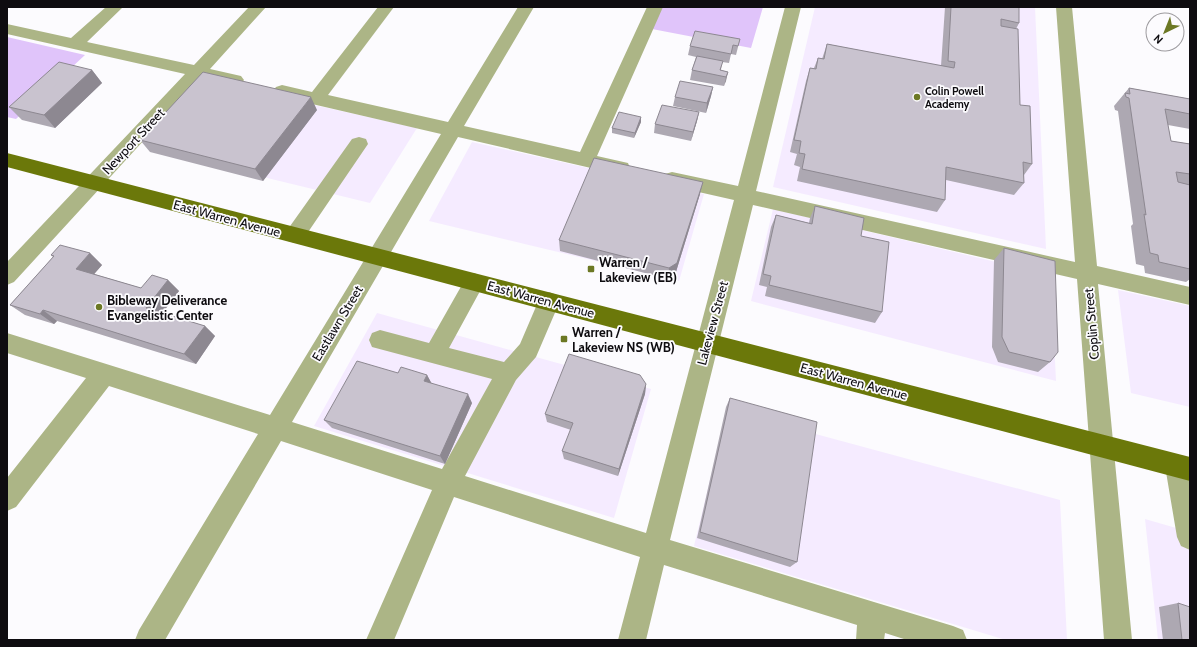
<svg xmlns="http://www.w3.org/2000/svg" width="1197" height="647" font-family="Cabin,sans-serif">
	<rect width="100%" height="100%" fill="#fcfbfe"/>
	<path fill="#f5ebff" d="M815,7H1035L1046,249L773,187Z
		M212,82L417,128L370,203L152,150Z
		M472,142L704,194L679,281L429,221Z
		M773,209L1051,275L1056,381L751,301Z
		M1118,290L1190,306V407L1131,393Z
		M377,313L651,389L614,518L314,426Z
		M727,410L1060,500L1067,640H1006L694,546Z
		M1145,519L1190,532V640H1158Z"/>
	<path fill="#e0c4fa" d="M662,7H763L751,48L652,29Z
		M7,37L85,55L16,119L7,117Z"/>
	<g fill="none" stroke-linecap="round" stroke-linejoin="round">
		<path fill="#acb586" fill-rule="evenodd" d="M106,7H123L87,42L194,65L249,7H266L210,69L241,76L244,80L241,84L235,86L201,78L14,282L7,285V262L185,74L7,34V24L71,38Z
			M378,7H394L328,95L448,122L518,7H534L464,126L580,152L647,7H663L597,156L628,163L630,168L628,173L621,175L458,137L292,422L442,469L492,379L372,347L369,340L372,333L380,330L429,343L467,276L474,273L481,276L485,282L449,348L504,362L520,344L541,295L549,292L557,295L560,301L536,357L516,380L465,476L646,533L734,200L672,186L665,184L662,179L665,174L672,172L738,186L785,7H801L756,191L1075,262L1056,7H1072L1097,266L1190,287V305L1098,284L1132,640H1104L1077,279L753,205L670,540L953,626L963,630L967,640H907L885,633L884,640H856L857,625L664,565L646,640H618L640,557L454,497L394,640H366L432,490L281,441L165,640H135L139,630L258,434L109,386L16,507L7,511V478L86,378L7,353V333L270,415L441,134L282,97L276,95L273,91L276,87L282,85L312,92Z
			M359,137L366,139L368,144L302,241L295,243L288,241L285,235L288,229L352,139Z
			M1177,454L1186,458L1190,469V550L1181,546L1177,537L1165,466L1168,458Z"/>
		<path fill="#6b780a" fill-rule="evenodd" d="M7,153L1190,457V481L7,167Z"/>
	</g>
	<path fill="#ada8b2" d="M945,7H1019V23L1016,29L1020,105L1032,164L1024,175V183L1014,195L946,180L945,200L937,212L797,181L800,167L794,165L797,154L790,152L806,81L810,68H814L818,58L822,59L827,44L941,66Z
		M740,39L736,55L731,54L729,63L722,62L721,70L728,72L724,86L690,80L692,70L696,57L688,55L690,46Z
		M92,70L102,83L55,128L22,120L9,107Z
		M713,87L711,96L706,113L673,106L675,97Z
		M1129,88L1190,99V129L1168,125L1171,141L1190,144V279L1186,282L1145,273L1144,266L1136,264L1131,226L1133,224L1118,111L1115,110L1114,106Z
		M317,110L263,181L150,152L140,140Z
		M699,112L697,121L691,141L654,133L655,124Z
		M641,117V122L634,138L612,133V128Z
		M700,194L675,275L668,279L560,251L559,240Z
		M815,206L861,236L882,312L875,323L765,296L767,287L759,285L771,227L776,215L809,223L810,218Z
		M1004,248L1050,362L1038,372L998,362L992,347L994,260Z
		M90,253L102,265L94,274L141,288L168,280L179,291L162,313L205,326L215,336L196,364L57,321L54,324L25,315L10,305L53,257L51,255Z
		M398,373L427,375L431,383L472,403L445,464L332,428L324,420Z
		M646,384L645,394L618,476L564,459L562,451L571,430L547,422L545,414Z
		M730,398L797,562L790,567L697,538L726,407Z
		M1178,603L1190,640H1163L1159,607Z"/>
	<path fill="#8d8891" d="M92,70L102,83L55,128L44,115Z
		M728,72L726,81L724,86L726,77Z
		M713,87L711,96L706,113L707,103Z
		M311,97L317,110L263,181L255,169Z
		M699,112L697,121L691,141L693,132Z
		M641,117V122L634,138L635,133Z
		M703,182L700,194L675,275L668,279L669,268Z
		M90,253L102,265L89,280L76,269Z
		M168,280L179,291L158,319L146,308Z
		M43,310L57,321L54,324L40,314Z
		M205,326L215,336L196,364L184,354Z
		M427,375L432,384L424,381Z
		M646,384L645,394L618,476L619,469Z
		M468,394L472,403L445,464L440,456Z"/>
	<path fill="#c9c3cf" stroke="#8d8891" d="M951,7H1019V23L1001,19V26L1018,29L1020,105L1030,106L1032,164L1023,162L1024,183L946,167L945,200L802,169L805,154L799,153L801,141L794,140L810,68L816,69L818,58L824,59L827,44L954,68L955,62L948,61Z
		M695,31L740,39L738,46L733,45L731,54L690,46Z
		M697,56L723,61L720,70L728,72L726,77L692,70Z
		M59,62L92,70L44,115L9,107Z
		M203,72L311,97L255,169L140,140Z
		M680,81L713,87L707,103L675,97Z
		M1129,88L1190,99V114L1165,109L1171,141L1190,144V174L1176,172L1178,182L1190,185V269L1159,262L1158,255L1150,253L1144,214L1146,215L1129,98L1126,97L1125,93L1130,94Z
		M662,105L699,112L693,132L655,124Z
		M619,112L641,117L635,133L612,128Z
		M594,158L703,182L677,263L669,268L559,240Z
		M815,206L864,218L861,236L889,242L882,312L769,285L771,276L763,274L776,215L812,224Z
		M60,245L90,253L76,269L141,288L152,275L168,280L146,308L205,326L184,354L43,310L40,314L10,305L54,256L51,255Z
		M1004,248L1055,261L1058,352L1050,362L1009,352L1002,337Z
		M569,354L640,375L646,384L619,469L562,451L573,423L545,414Z
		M357,361L398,373L401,367L427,375L424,381L468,394L440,456L324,420Z
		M730,398L817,422L797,562L700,532Z
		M1178,603L1190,607V640H1182Z"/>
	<g fill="#6c7824" stroke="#fcfbfe" stroke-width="1.5">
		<circle cx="917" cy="97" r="4"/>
		<rect x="587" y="265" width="8" height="8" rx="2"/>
		<circle cx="99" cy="307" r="4"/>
		<rect x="560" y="335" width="8" height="8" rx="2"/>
	</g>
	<g text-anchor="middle" stroke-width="3.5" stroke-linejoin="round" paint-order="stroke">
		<g font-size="11" font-weight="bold" fill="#0e0c10" stroke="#fcfbfe" text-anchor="start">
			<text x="925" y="95">Colin Powell<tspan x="925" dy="13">Academy</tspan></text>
		</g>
		<g font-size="13" fill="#0e0c10" stroke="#fcfbfe">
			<text transform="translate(133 141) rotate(-47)" y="5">Newport Street</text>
			<text transform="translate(227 218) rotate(15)" y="5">East Warren Avenue</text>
			<text transform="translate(541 299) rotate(15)" y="5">East Warren Avenue</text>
			<text transform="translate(337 323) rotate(-59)" y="5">Eastlawn Street</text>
			<text transform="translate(712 323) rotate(-75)" y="5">Lakeview Street</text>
			<text transform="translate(1091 324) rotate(-95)" y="5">Coplin Street</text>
			<text transform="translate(854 381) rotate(15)" y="5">East Warren Avenue</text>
		</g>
		<g font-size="13" font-weight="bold" fill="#0e0c10" stroke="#fcfbfe" text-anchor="start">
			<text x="599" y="267">Warren /<tspan x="599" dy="15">Lakeview (EB)</tspan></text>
			<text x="107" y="305">Bibleway Deliverance<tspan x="107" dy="15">Evangelistic Center</tspan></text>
			<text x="572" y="337">Warren /<tspan x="572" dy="15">Lakeview NS (WB)</tspan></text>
		</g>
	</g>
	<rect width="1197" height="647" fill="none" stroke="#0e0c10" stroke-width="16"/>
	<g transform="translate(1165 32) rotate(223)"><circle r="19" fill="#fcfbfe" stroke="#9d9b9f"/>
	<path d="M0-3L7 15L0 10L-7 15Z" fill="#6c7824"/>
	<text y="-6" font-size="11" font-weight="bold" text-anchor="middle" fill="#0e0c10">N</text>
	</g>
</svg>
